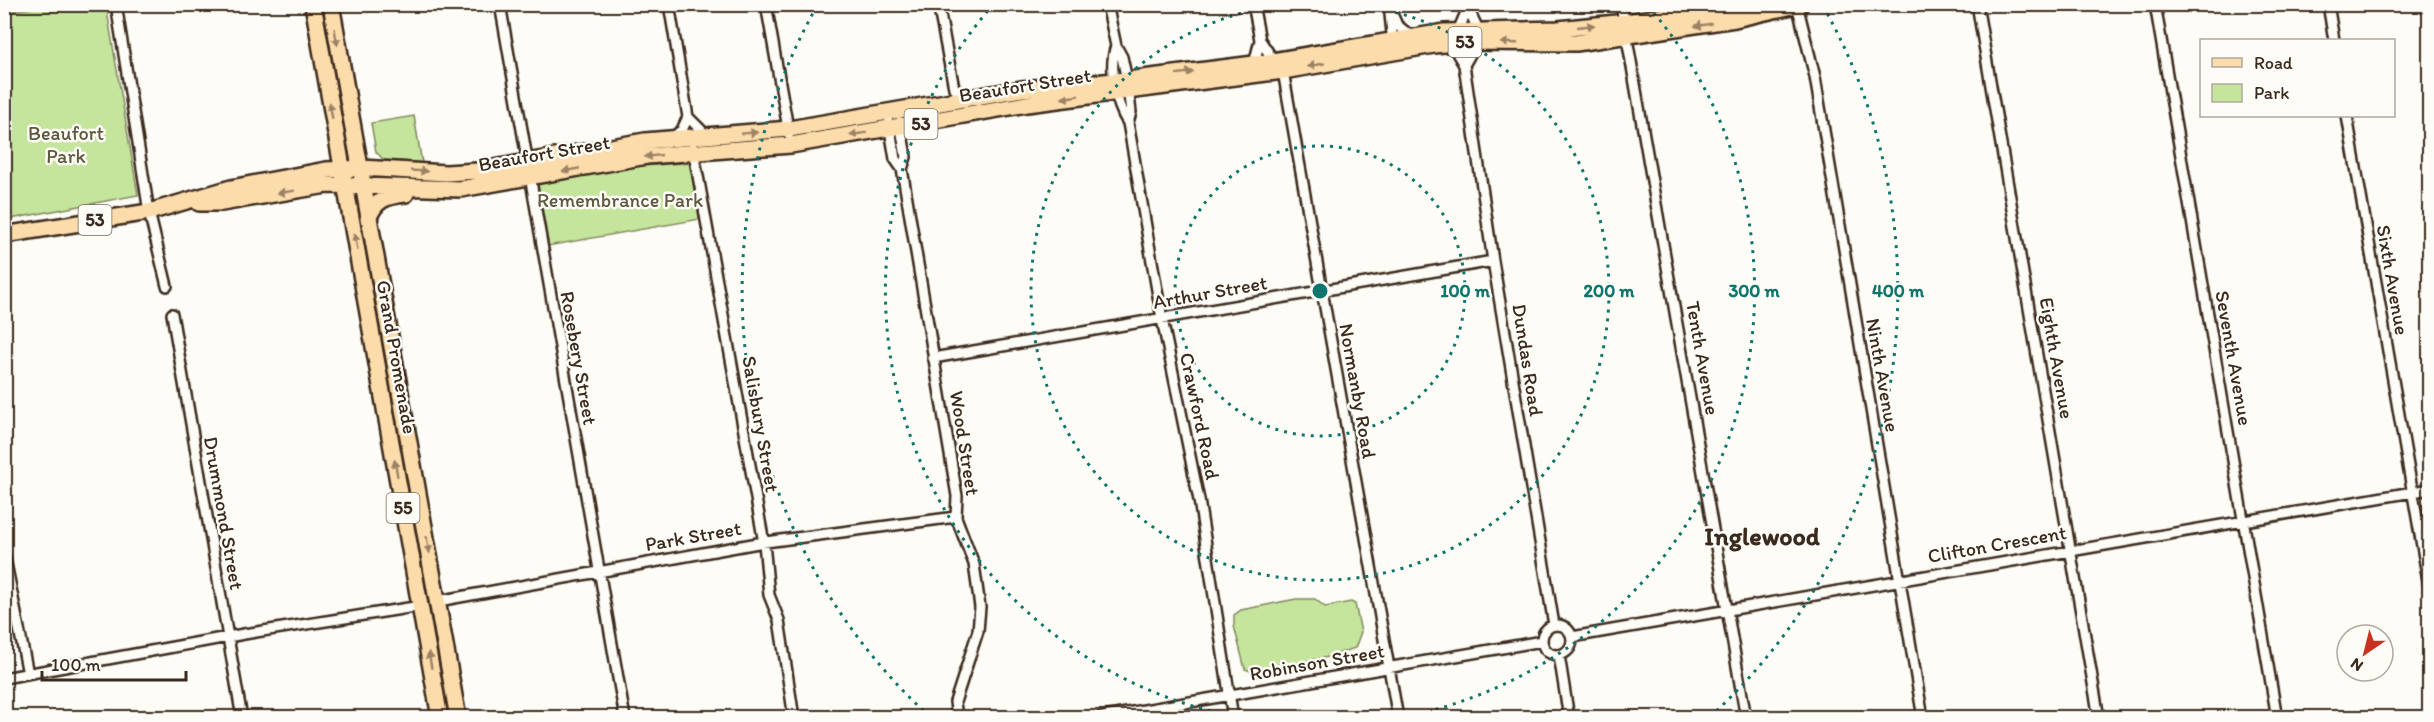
<svg xmlns="http://www.w3.org/2000/svg" width="2434" height="722" font-family="Itim,sans-serif">
	<rect width="100%" height="100%" fill="#fdfcf7"/>
	<filter id="ink" filterUnits="userSpaceOnUse"><feTurbulence type="fractalNoise" baseFrequency=".0167" numOctaves="2"/><feDisplacementMap in="SourceGraphic" scale="12" xChannelSelector="R" yChannelSelector="G"/><feConvolveMatrix kernelMatrix="1 2 1 2 8 2 1 2 1" color-interpolation-filters="sRGB"/></filter>
	<g filter="url(#ink)">
		<path fill="#c5e49c" stroke="#80875d" stroke-width="1.5" d="M51,5H106L138,195L5,220V12Z
			M414,116L422,163L384,160L376,152L371,123Z
			M695,162L706,218L542,247L531,186L617,168Z
			M1296,599H1315L1325,607L1351,602L1355,604L1361,632L1355,648L1328,657L1253,672L1245,669L1234,626V615L1241,610Z"/>
		<g fill="none" stroke-linecap="round" stroke-linejoin="round">
			<g stroke="#3b2a1e" stroke-width="14">
				<path id="minor" d="M116,4L149,212L167,286
					M500,4L625,718
					M669,4L688,117L707,136
					M766,4L789,134
					M938,4L954,88L969,99
					M1107,4L1116,46L1122,57L1127,80L1131,112L1128,123L1130,134L1162,319L1199,500L1233,718
					M1253,4L1260,40L1254,64
					M1389,4L1393,44
					M1466,4L1478,29
					M1621,4L1746,718
					M1797,4L1815,77L1923,718
					M1977,4L2099,718
					M2155,4L2277,718
					M2328,4L2334,40
					M1393,16L1397,25L1412,37
					M1458,31L1467,10
					M1260,40L1274,61
					M1451,43L1464,65L1493,261L1554,625
					M1116,46C1108,68 1116,105 1128,123
					M1464,65L1477,42
					M1283,71L1398,718
					M2347,116L2430,592
					M900,122L906,157L902,169
					M889,123L895,159L902,169L957,496L956,517L974,564L980,607L978,631L955,702L957,718
					M672,138L682,130L688,117
					M693,148L764,543L769,595L779,620L794,718
					M172,314L242,718
					M933,358L1493,261
					M4,553L28,674
					M438,601L758,543L956,517
					M1542 640a15 15 0 1 1 30 0a15 15 0 1 1-30 0Z
					M1572,637L2430,489
					M1559,655L1569,718
					M4,678L244,634L421,606
					M1098,718L1542,641"/>
			</g>
			<g stroke="#3b2a1e" stroke-width="20">
				<path id="primary" d="M313,4C354,242 399,480 440,718
					M331,4L458,718
					M199,203H222L327,185L461,189L647,156L791,145L1027,104L1283,71L1434,45L1465,42L1576,43L1735,19L1801,4
					M368,219C376,199 386,196 406,194
					M4,235L149,212L231,188L326,170L361,168L446,173L477,171L645,141L789,129L1021,89L1127,80L1254,64L1444,32L1558,29L1626,22L1738,4"/>
			</g>
			<use href="#minor" stroke="#fdfcf7" stroke-width="9"/>
			<use href="#primary" stroke="#fddcac" stroke-width="15"/>
		</g>
		<defs><path id="oneway-solid" d="M-6-.8H1V-3.2L6.5 0L1 3.2V.8H-6Z" transform="scale(1.5)"/></defs>
		<g fill="#9c8365">
			<use href="#oneway-solid" transform="translate(1703 25) rotate(171)"/>
			<use href="#oneway-solid" transform="translate(1586 26) rotate(-6)"/>
			<use href="#oneway-solid" transform="translate(336 37) rotate(80)"/>
			<use href="#oneway-solid" transform="translate(1509 43) rotate(-178)"/>
			<use href="#oneway-solid" transform="translate(1316 65) rotate(170)"/>
			<use href="#oneway-solid" transform="translate(1185 73) rotate(-7)"/>
			<use href="#oneway-solid" transform="translate(1070 97) rotate(171)"/>
			<use href="#oneway-solid" transform="translate(331 111) rotate(-100)"/>
			<use href="#oneway-solid" transform="translate(749 133) rotate(-4)"/>
			<use href="#oneway-solid" transform="translate(858 134) rotate(171)"/>
			<use href="#oneway-solid" transform="translate(653 156) rotate(174)"/>
			<use href="#oneway-solid" transform="translate(571 170) rotate(169)"/>
			<use href="#oneway-solid" transform="translate(419 171) rotate(3)"/>
			<use href="#oneway-solid" transform="translate(286 192) rotate(171)"/>
			<use href="#oneway-solid" transform="translate(356 242) rotate(-101)"/>
			<use href="#oneway-solid" transform="translate(396 468) rotate(-100)"/>
			<use href="#oneway-solid" transform="translate(428 545) rotate(80)"/>
			<use href="#oneway-solid" transform="translate(430 660) rotate(-100)"/>
		</g>
	</g>
	<g fill="none" stroke="#0f766e" stroke-width="3" stroke-dasharray="3 6">
		<circle cx="1320" cy="291" r="145"/>
		<path d="M1360 5A289 289 0 1 1 1280 5"/>
		<path d="M1237 717A434 434 0 0 1 992 6M1648 6A434 434 0 0 1 1403 717"/>
		<path d="M930 717A578 578 0 0 1 817 6M1823 6A578 578 0 0 1 1710 717"/>
	</g>
	<g text-anchor="middle" stroke-width="5" stroke-linejoin="round" paint-order="stroke">
		<g fill="#fdfcf7" stroke="#75695f" stroke-width="1.5">
			<rect x="1448.5" y="27" width="33" height="30" rx="4.5"/>
			<rect x="904.5" y="109" width="33" height="30" rx="4.5"/>
			<rect x="78.5" y="205" width="33" height="30" rx="4.5"/>
			<rect x="386.5" y="493" width="33" height="30" rx="4.5"/>
		</g>
		<g font-size="18" font-weight="bold" fill="#3b2a1e">
			<text x="1465" y="48">53</text>
			<text x="921" y="130">53</text>
			<text x="95" y="226">53</text>
			<text x="403" y="514">55</text>
		</g>
		<g font-size="20" fill="#3b2a1e" stroke="#fdfcf7">
			<text transform="translate(1025 85) rotate(-9)" y="7">Beaufort Street</text>
			<text transform="translate(544 153) rotate(-10)" y="7">Beaufort Street</text>
			<text transform="translate(2393 280) rotate(80)" y="7">Sixth Avenue</text>
			<text transform="translate(1210 292) rotate(-10)" y="7">Arthur Street</text>
			<text transform="translate(397 357) rotate(80)" y="7">Grand Promenade</text>
			<text transform="translate(579 358) rotate(80)" y="7">Rosebery Street</text>
			<text transform="translate(1703 358) rotate(80)" y="7">Tenth Avenue</text>
			<text transform="translate(2057 358) rotate(80)" y="7">Eighth Avenue</text>
			<text transform="translate(2234 358) rotate(80)" y="7">Seventh Avenue</text>
			<text transform="translate(1528 360) rotate(81)" y="7">Dundas Road</text>
			<text transform="translate(1883 375) rotate(80)" y="7">Ninth Avenue</text>
			<text transform="translate(1358 391) rotate(80)" y="7">Normanby Road</text>
			<text transform="translate(1200 416) rotate(78)" y="7">Crawford Road</text>
			<text transform="translate(761 424) rotate(80)" y="7">Salisbury Street</text>
			<text transform="translate(965 443) rotate(81)" y="7">Wood Street</text>
			<text transform="translate(224 513) rotate(80)" y="7">Drummond Street</text>
			<text transform="translate(693 536) rotate(-10)" y="7">Park Street</text>
			<text transform="translate(1997 544) rotate(-10)" y="7">Clifton Crescent</text>
			<text transform="translate(1317 662) rotate(-10)" y="7">Robinson Street</text>
		</g>
		<g font-size="20" fill="#5e583e" stroke="#fdfcf7">
			<text x="66" y="140">Beaufort<tspan x="66" dy="23">Park</tspan></text>
			<text x="620" y="207">Remembrance Park</text>
		</g>
		<g font-size="26" font-weight="bold" fill="#3b2a1e" stroke="#fdfcf7">
			<text x="1762" y="545">Inglewood</text>
		</g>
	</g>
	<circle cx="1320" cy="291" r="9" fill="#0f766e" stroke="#fdfcf7" stroke-width="3"/>
	<g font-size="18" text-anchor="middle" font-weight="bold" fill="#0f766e" stroke="#fdfcf7" stroke-width="5" stroke-linejoin="round" paint-order="stroke">
		<text x="1465" y="297">100 m</text>
		<text x="1609" y="297">200 m</text>
		<text x="1754" y="297">300 m</text>
		<text x="1898" y="297">400 m</text>
	</g>
	<rect width="2434" height="722" fill="none" stroke="#fdfcf7" stroke-width="24"/>
	<rect x="12" y="12" width="2410" height="698" fill="none" stroke="#3b2a1e" stroke-width="2" filter="url(#ink)"/>
	<rect x="2200" y="39" width="195" height="78" fill="#fdfcf7" stroke="#afa8a0" stroke-width="1.5"/>
	<rect x="2212" y="58" width="30" height="9" fill="#fddcac" stroke="#afa8a0" stroke-width="1.5"/>
	<text x="2254" y="69" font-size="18" fill="#3b2a1e">Road</text>
	<rect x="2212" y="84" width="30" height="18" fill="#c5e49c" stroke="#afa8a0" stroke-width="1.5"/>
	<text x="2254" y="99" font-size="18" fill="#3b2a1e">Park</text>
	<g transform="translate(2365 653) rotate(215)"><circle r="28" fill="#fdfcf7" stroke="#afa8a0" stroke-width="1.5"/>
	<path d="M0-4.5L10 22L0 15L-10 22Z" fill="#c8321e"/>
	<text y="-9" font-size="16" font-weight="bold" text-anchor="middle" fill="#3b2a1e">N</text>
	</g>
	<path d="M42 671v9h144v-9" fill="none" stroke="#3b2a1e" stroke-width="3"/>
	<text x="51" y="671" font-size="18" fill="#3b2a1e" stroke="#fdfcf7" stroke-width="4.5" paint-order="stroke">100 m</text>
</svg>
